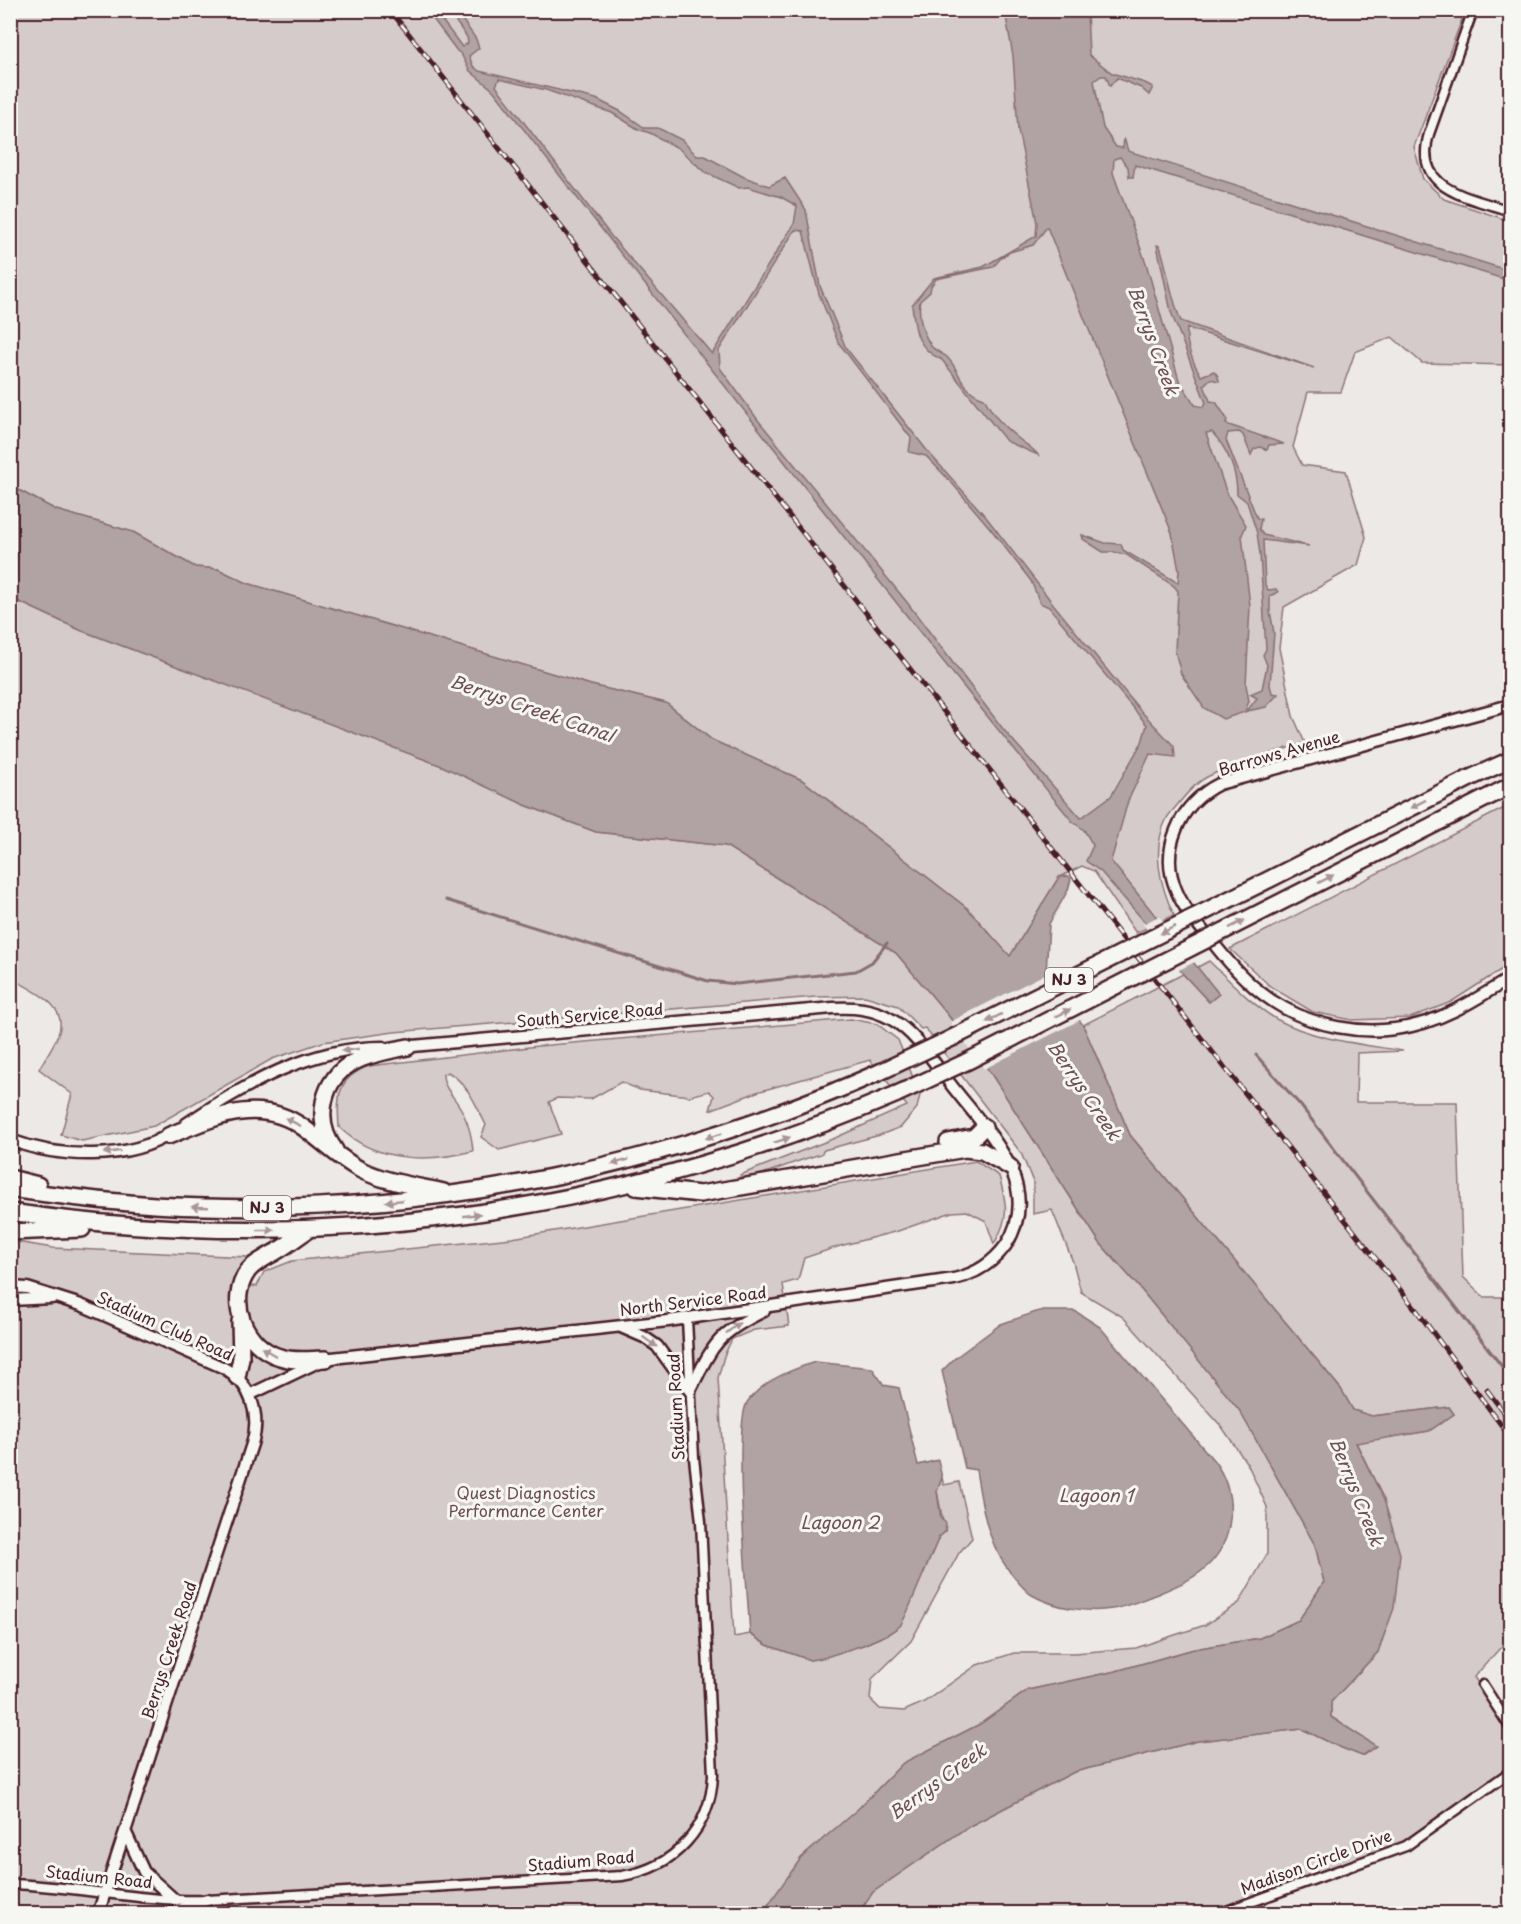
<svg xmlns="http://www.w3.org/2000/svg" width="1521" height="1924" font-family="'Playpen Sans',sans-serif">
	<rect width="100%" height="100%" fill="#ece9e6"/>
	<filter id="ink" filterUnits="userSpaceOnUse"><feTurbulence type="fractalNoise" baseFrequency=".0167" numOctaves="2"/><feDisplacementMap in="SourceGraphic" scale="12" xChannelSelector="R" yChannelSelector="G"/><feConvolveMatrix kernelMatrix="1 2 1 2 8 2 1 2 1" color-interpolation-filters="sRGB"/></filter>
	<g filter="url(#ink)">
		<path fill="#d4cbca" stroke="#8f757a" stroke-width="1.5" d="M10,11H1465L1414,147L1423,179L1444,199L1510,221V365L1422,363L1392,337L1355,352L1341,392H1308L1293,447L1302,465L1346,471L1366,537L1358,565L1284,607L1279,648L1293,716L1305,743C1273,753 1239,761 1209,776C1198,781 1187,793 1179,803C1175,808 1170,813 1167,818C1151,849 1160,886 1174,915L1136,933L1094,871L1082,866L1059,877L1010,957L967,908L802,780L712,740L666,703L591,685L247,583L218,569L195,567L133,532L56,510L11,486Z
			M11,598L80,630L443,766L525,805L596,832L726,846L896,953L948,1015L990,1072L1100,1243L1139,1287L1239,1409L1315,1545L1324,1582L1299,1620L1260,1638L1194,1649L1116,1671L1028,1690L980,1724L903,1763L860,1807L768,1905L766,1913H11L10,1241L53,1248L248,1257L235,1279L234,1288L257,1286L264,1272L292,1261L512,1238L976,1161L999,1176C1007,1205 1010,1217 994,1244L986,1221L967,1211L952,1212L898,1231L840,1246L804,1258L798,1280L783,1284L789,1326L754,1330L732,1339L724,1356L718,1378L734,1637L750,1634L767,1645L810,1660L863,1645L888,1634L900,1626L939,1537L945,1532L937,1491L942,1478L944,1485L959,1482L972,1538L959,1553L911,1641L872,1679L870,1699L880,1709L904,1711L924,1702L977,1665L1014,1653H1074L1136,1648L1205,1625L1239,1603L1267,1554V1507L1248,1465L1222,1427L1123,1317L1081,1292L1073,1262L1052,1210L1033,1214V1182L1021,1153L925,1028L921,1029L898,1006L865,996L816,997L394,1032L323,1042L272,1059L154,1126L82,1141L61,1135L72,1094L39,1069C45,1058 53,1047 58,1035C70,1004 31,990 11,978Z
			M1510,805V964L1451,1002L1410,1018L1352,1020L1313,1012L1271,987L1230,949Z
			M1209,961C1230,981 1251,1004 1276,1019C1315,1040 1360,1044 1403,1051L1357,1053L1356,1102H1457L1463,1277L1484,1297H1510V1637L1474,1677L1510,1733V1779L1391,1855L1211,1913L859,1914L873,1892L966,1828L1074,1772L1198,1741L1302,1729L1337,1746L1362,1756L1375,1746L1331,1717V1702L1378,1652L1384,1500L1356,1442L1429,1431L1454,1414L1449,1407L1371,1416L1353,1410L1341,1389L1130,1135L1083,1025L1183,974L1209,1002L1219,994L1196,968Z
			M851,1019L877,1024L898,1040L920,1095L917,1108L901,1127L880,1135L824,1150L821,1154C794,1161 769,1174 741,1180L740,1175L835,1138L907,1106L870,1060L757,1092L710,1110L714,1096L709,1091L690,1096L640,1090L621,1082L591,1099L557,1098L549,1102L561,1134L499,1150L481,1137L486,1125C476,1105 468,1084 448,1072L443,1074C442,1088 458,1100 463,1113C469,1125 472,1137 473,1151C427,1163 374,1162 339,1127C337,1096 337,1078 369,1066L538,1046Z"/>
		<path fill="#b1a2a3" stroke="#886e73" stroke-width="1.5" fill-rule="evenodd" d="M427,11H435L462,47L468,43L467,37L448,11H456L476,39L479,48L469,56L473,66L479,71L596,99L620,111L645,128H658L682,140L697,156H705L744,177L769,186L785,178L806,210L820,286L846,348L929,453L986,517L1054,605L1139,709L1174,746L1175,757L1150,754L1128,801L1111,861L1219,994L1209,1002L1183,974L1144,921L1101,872L1086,861L1093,845L1084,830L1072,821C876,580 684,335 493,90L470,71L461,54L457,51ZM499,79L546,90L612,113L638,129L650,133L678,148L705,172L739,188L748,187L781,197L797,206L794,224L712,354L611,236L496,86ZM795,230L803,231L819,294L838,342L911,438L909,452L926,456L951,482L990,528L1031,581L1040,603L1049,607L1147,725L1142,742L1111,796L1081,818L1003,729L906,601L758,420L720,368L719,350Z
			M1005,11H1087L1089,55L1112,73L1145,83L1153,87L1149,95L1141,88L1117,78L1110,86L1106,76H1101L1094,81L1103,128L1116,147L1123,148L1124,138L1128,151L1510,271V281L1135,165L1133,177H1129L1128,167L1120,157L1114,159L1113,173L1146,263L1179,380L1195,405L1203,407L1206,403L1171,312L1157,245L1160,246C1168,271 1171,298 1181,321L1314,368L1187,328C1185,344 1193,363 1201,376L1214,371L1218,376L1219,381L1210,379L1204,385L1210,401L1216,402L1227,419L1226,424L1284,444L1269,445L1267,450L1260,447L1254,449L1251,455L1243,435L1239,432L1228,433L1226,440L1257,518L1261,519L1259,529L1263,535L1309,546L1263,540L1265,585L1268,590L1276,589L1278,592L1270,596V611L1274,633L1270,685L1272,693L1278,694L1266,707L1247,711L1257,698L1250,694L1262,689L1267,665L1263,655L1266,649L1260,554L1257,533L1247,502L1237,494C1237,471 1227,449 1212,432L1206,433L1227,494L1246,525L1242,535L1250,606L1246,685L1249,701L1245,712L1223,719L1204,708L1181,674L1175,651L1178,591L1174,586L1127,555L1114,552H1103L1083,539L1082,535L1105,543L1121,544L1123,550L1178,583L1179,571L1172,533L1047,227L1033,245L1010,252L1001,258L993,267L936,279L931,286L930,292L920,301C918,317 922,332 931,346C935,351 942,353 947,357C962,373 960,390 984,398C995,418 1002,425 1019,439C1026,445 1033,448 1038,455L1006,441L942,360C916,348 915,331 912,305L934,278L983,267L1036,236L1037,223L1018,130L1013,56Z
			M11,486L56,510L133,532L195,567L218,569L247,583L591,685L666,703L712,740L802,780L967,908L1010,956L1059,877L1068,876L1071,879L1068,890L1049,924L1046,973L1083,1025L1130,1135L1341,1389L1353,1410L1372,1416L1449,1407L1454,1414L1429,1431L1356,1443L1384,1500L1400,1554L1394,1608L1378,1652L1331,1702V1717L1376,1746L1362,1756L1337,1746L1302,1729L1198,1741L1074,1772L966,1828L873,1892L858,1913H766L768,1905L801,1858L860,1807L903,1763L980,1724L1028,1690L1116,1671L1194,1649L1260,1638L1299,1620L1324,1582L1315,1545L1239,1410L1139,1287L1100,1243L990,1072L948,1015L896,953L726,846L596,832L525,805L442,766L80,630L11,598Z
			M1039,1311H1075L1100,1327L1215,1462C1238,1495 1236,1542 1204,1569C1190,1581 1172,1588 1155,1595C1141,1600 1127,1607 1112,1609C1087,1613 1055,1608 1032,1595C1028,1593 1023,1587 1019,1583C988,1550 983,1513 976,1470L965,1468L942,1371L955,1358L1001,1324Z
			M815,1362L872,1368L884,1385L899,1388L918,1465L938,1460L942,1478L937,1491L941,1519L946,1523L945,1532L939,1537L906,1615L900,1626L888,1634L863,1645L823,1658L810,1660L767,1645L750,1634C748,1598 732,1421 748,1401C764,1380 791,1370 815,1362Z"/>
		<path fill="#ece9e6" d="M1159,916L1195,962L1177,971L1143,924Z
			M1049,972L1082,1019L984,1069L950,1022Z"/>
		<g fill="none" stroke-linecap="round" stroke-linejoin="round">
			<path stroke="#886e73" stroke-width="3" d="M446,900L708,981L737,984L856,971L872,962L887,943
				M1256,1055L1301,1106L1510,1377"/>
			<g stroke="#4a1f2b" stroke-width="13">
				<path id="minor" d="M1473,10L1429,134C1412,191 1470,197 1510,211
					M1483,1685L1510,1727
					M10,1884C76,1886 141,1902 207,1900L622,1876C674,1868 711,1828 713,1775L701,1522L694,1458L687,1319
					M1218,1914L1406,1846L1510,1772"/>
			</g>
			<g stroke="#4a1f2b" stroke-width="15">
				<path id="tertiary" d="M1510,705L1219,784C1180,803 1158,850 1177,892C1185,911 1201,928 1214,944C1234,969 1255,992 1284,1008C1317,1026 1357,1034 1395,1029C1438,1024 1474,1001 1510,978
					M186,1124C245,1084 310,1047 383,1047
					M10,1140C58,1158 128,1162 173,1132
					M10,1287L27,1288L81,1305L224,1368C251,1383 261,1415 252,1444L98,1914
					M10,1300L52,1298
					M621,1327L644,1337L657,1346L690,1391C713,1345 716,1334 764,1311
					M249,1395L314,1364L332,1358L668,1321L954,1279C976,1274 993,1263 1006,1245C1045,1185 986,1130 952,1086C934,1063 916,1033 891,1019C872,1008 854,1007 833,1008L402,1047
					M126,1833L144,1872L175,1900
					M168,1914L207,1900"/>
			</g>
			<g stroke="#4a1f2b" stroke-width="20">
				<path id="motorway" d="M1258,885L1470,778L1510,760
					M1273,906L1510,786
					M168,1136C213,1118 258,1095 304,1128C322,1141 339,1158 359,1169C384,1182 416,1186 444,1192
					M948,1142L974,1137L984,1127
					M335,1150C313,1121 322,1078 354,1062C371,1053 390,1051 408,1047
					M10,1178L38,1185
					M636,1187L700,1194L965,1149L982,1151L1010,1167
					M10,1189C75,1198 140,1206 205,1207C438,1214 667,1166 880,1072
					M10,1212C316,1257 614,1215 897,1094
					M309,1229C296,1238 284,1248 270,1255C262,1260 254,1263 248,1271C226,1301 245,1347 280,1357C294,1362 311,1359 326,1359
					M10,1232L82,1229
					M237,1377L241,1358L240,1321"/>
			</g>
			<use href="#minor" stroke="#f6f6f2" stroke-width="8"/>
			<use href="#tertiary" stroke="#f6f6f2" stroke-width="10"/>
			<use href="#motorway" stroke="#f6f6f2" stroke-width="15"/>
			<g stroke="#4a1f2b" stroke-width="5">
				<path id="rail" d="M390,10L1417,1311L1510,1437
					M1487,1390L1510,1421"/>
			</g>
			<use href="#rail" stroke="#f6f6f2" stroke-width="3" stroke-dasharray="9" stroke-linecap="butt"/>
			<g stroke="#4a1f2b" stroke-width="20" stroke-linecap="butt">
				<path id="motorway-bridge" d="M880,1072L950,1039L1258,885
					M897,1094L966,1062L1273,906"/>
			</g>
			<use href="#motorway-bridge" stroke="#f6f6f2" stroke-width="15"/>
		</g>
		<defs><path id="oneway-solid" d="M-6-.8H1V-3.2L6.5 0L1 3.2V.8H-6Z" transform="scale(1.5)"/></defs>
		<g fill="#a99598">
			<use href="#oneway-solid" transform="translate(1418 804) rotate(153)"/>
			<use href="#oneway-solid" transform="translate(1326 879) rotate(-27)"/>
			<use href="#oneway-solid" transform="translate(1237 924) rotate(-27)"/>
			<use href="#oneway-solid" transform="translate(1168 930) rotate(153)"/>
			<use href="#oneway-solid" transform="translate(1063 1013) rotate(-27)"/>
			<use href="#oneway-solid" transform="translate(994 1018) rotate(153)"/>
			<use href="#oneway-solid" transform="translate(350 1050) rotate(172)"/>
			<use href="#oneway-solid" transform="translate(293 1122) rotate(-153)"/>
			<use href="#oneway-solid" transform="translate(714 1136) rotate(163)"/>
			<use href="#oneway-solid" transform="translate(782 1140) rotate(-19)"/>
			<use href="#oneway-solid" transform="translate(112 1152) rotate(172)"/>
			<use href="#oneway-solid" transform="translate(620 1162) rotate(165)"/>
			<use href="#oneway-solid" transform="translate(394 1201) rotate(175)"/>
			<use href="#oneway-solid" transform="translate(200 1207) rotate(-178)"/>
			<use href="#oneway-solid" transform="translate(472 1215) rotate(-8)"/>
			<use href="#oneway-solid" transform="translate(266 1230)"/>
			<use href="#oneway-solid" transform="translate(733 1328) rotate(-37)"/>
			<use href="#oneway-solid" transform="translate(650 1342) rotate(35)"/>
			<use href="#oneway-solid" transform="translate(269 1352) rotate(-150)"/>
		</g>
	</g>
	<g text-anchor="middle" stroke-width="6" stroke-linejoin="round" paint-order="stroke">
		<g fill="#f6f6f2" stroke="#7e6067" stroke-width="1.5">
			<rect x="1045" y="968" width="48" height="24" rx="4.5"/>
			<rect x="243" y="1196" width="48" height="24" rx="4.5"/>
		</g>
		<g font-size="15" font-weight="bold" fill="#4a1f2b">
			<text x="1069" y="985">NJ 3</text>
			<text x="267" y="1213">NJ 3</text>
		</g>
		<g font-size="16" fill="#4a1f2b" stroke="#f6f6f2">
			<text transform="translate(1279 753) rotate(-16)" y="6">Barrows Avenue</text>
			<text transform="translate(590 1015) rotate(-5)" y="6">South Service Road</text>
			<text transform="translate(693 1301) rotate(-7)" y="6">North Service Road</text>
			<text transform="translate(165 1326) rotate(24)" y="6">Stadium Club Road</text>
			<text transform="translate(676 1407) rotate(-93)" y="6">Stadium Road</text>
			<text transform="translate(169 1650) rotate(-72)" y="6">Berrys Creek Road</text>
			<text transform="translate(581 1861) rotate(-5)" y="6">Stadium Road</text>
			<text transform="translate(1316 1862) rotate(-20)" y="6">Madison Circle Drive</text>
			<text transform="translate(99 1877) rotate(6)" y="6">Stadium Road</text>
		</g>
		<g font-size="16" fill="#6c4a53" stroke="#f6f6f2">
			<text x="526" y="1499">Quest Diagnostics<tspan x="526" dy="18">Performance Center</tspan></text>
		</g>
		<g font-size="18" font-style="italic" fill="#6e4d55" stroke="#f6f6f2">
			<text transform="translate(1153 341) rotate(70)" y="6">Berrys Creek</text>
			<text transform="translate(532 709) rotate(19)" y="6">Berrys Creek Canal</text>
			<text transform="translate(1084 1091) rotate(56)" y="6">Berrys Creek</text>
			<text transform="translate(1356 1492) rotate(68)" y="6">Berrys Creek</text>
			<text x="1096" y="1502">Lagoon 1</text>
			<text x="840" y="1529">Lagoon 2</text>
			<text transform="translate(938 1782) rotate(-36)" y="6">Berrys Creek</text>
		</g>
	</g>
	<rect width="1521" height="1924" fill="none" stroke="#f6f6f2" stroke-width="36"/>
	<rect x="18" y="18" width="1485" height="1888" fill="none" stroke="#4a1f2b" stroke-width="2" filter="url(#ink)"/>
</svg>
